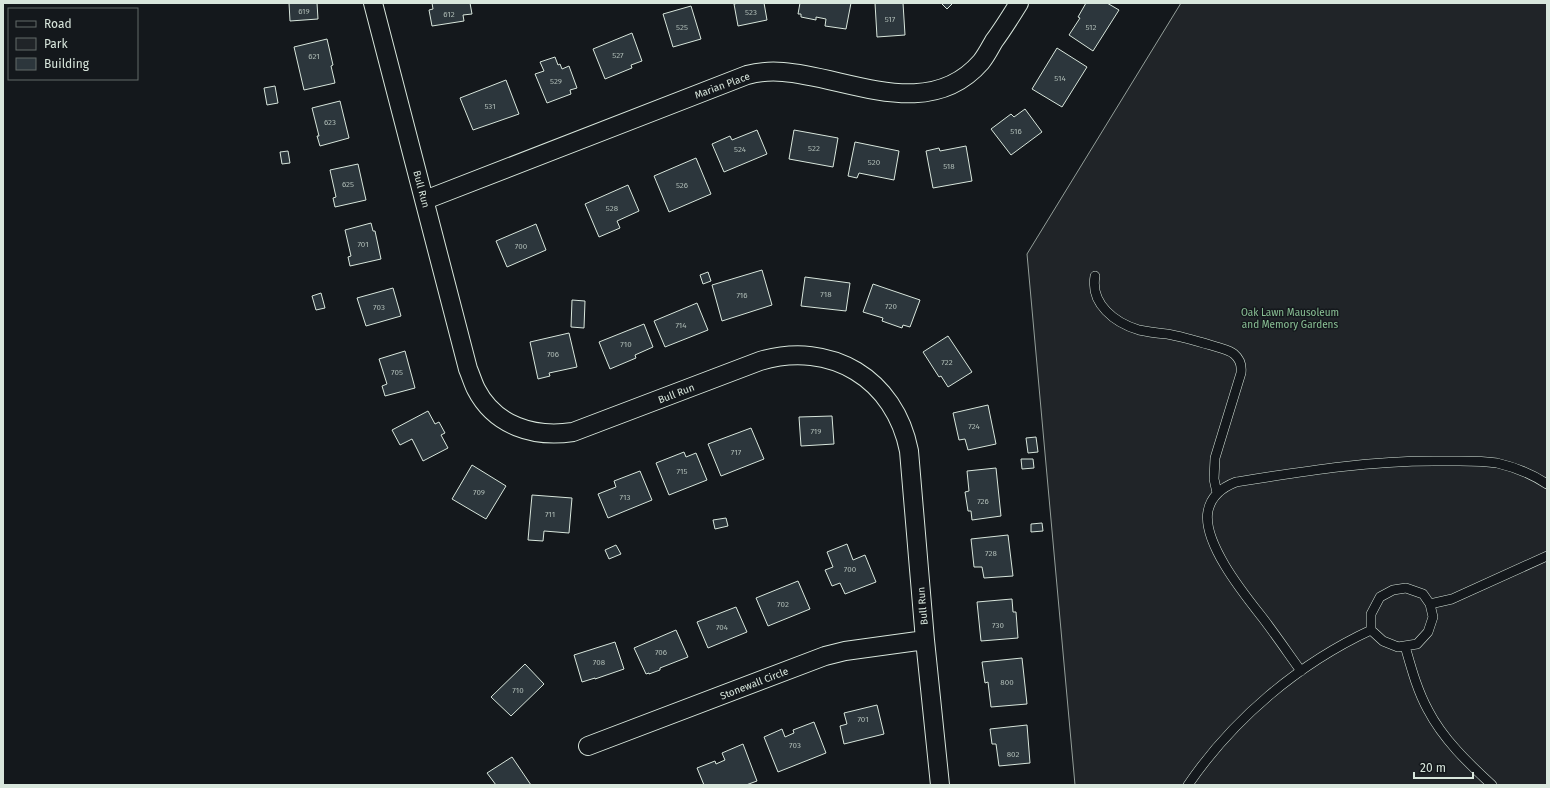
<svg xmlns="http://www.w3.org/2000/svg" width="1550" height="788" font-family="'Fira Sans',sans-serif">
	<rect width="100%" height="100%" fill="#14181c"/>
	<path fill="#202428" stroke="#939e99" d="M1181,3H1547V785H1075L1027,254Z"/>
	<path fill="#2c363c" stroke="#d8e6dc" d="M289,3H317L318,19L290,21Z
		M432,3H470L472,14L463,15L464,21L432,26L429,10L433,9Z
		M739,3H764L767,20L738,26L734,4Z
		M800,3H851L846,29L825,26L826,19L816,17V20L801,17V14H798Z
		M875,3H903L905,35L877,37Z
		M941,3H953L947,9Z
		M1086,3H1107L1119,10L1093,51L1069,35L1080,18L1078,17Z
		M691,6L701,39L673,47L663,14Z
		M632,33L642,61L631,65L632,68L605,79L593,49Z
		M327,39L333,65L331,66L335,83L304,90L294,47Z
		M1057,48L1087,67L1062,107L1032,89Z
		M555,57L558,65L560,64L562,69L569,66L577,88L570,90L571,94L547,103L535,74L544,71L540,62Z
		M506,80L519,114L473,130L460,98Z
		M275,86L278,103L267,105L264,88Z
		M340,101L349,138L320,146L317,136H319L312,108Z
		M1025,109L1042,132L1011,155L991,129L1011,114L1014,117Z
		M757,130L767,154L724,172L712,144L730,136L732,140Z
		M794,130L838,138L833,167L789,159Z
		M855,142L899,151L894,180L859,173L857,178L848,176Z
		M966,146L972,181L933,188L926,151L939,148L940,151Z
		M288,151L290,163L282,164L280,152Z
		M696,158L711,194L669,212L654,176Z
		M358,164L366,200L335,207L333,198L336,197L330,170Z
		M628,185L639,211L617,221L620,228L599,237L585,204Z
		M371,223L373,231H375L381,259L350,266L348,257L351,256L345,230Z
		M536,224L546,250L507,267L496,241Z
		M762,270L772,305L722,321L712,285Z
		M708,272L711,281L703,284L700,275Z
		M805,277L850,283L846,311L801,306Z
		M873,284L920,300L910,327L903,325L902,328L882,321L883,318L863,312Z
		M393,288L401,316L366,326L357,298Z
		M321,293L325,308L316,310L312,296Z
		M572,300L585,301L584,328L571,327Z
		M697,303L708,330L665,347L654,321Z
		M644,324L653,347L635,355L636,358L610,369L599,342Z
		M569,333L577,367L549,373L550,376L538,379L530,342Z
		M948,336L972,372L948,387L941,376L939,377L923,352Z
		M405,351L415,388L385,396L382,386L387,384L379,359Z
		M988,405L996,444L968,450L965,439L959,440L953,413Z
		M428,411L435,424L439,422L445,433L441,435L448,448L423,461L412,439L400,445L392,430Z
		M832,416L834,444L801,446L799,417Z
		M751,428L764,459L721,476L708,444Z
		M1036,437L1038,452L1028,453L1026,438Z
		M684,452L686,457L696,453L707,480L669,495L656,463Z
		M1021,459H1033L1034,468L1022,469Z
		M472,465L506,486L486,519L452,499Z
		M996,468L1001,516L972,520L971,511H968L965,492L969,491L967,471Z
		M640,471L652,500L608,518L598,494L616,487L614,481Z
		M532,495L572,498L569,533L544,531L543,541L528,540Z
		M726,518L728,526L715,529L713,520Z
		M1042,523L1043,531L1031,532V524Z
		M1008,535L1013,576L984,578L982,567H974L971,539Z
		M847,544L853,560L865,555L876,582L845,594L840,583L832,586L825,570L833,567L827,552Z
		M616,545L621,554L609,559L605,550Z
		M798,581L810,609L768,626L756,598Z
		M1012,599L1013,612H1016L1018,638L981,641L977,602Z
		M736,607L747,632L708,648L697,622Z
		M676,630L688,657L660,668V670L649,674V673L646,674L634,648Z
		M615,642L624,669L595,679V678L582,682L574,655Z
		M1022,658L1027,704L991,707L988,682L985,683L982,662Z
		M525,664L544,684L511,716L491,697Z
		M877,705L884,734L844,744L840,726L847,724L844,713Z
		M814,722L826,753L778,772L764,737L782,729L785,737L794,733L793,730Z
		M1027,725L1030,763L999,766L996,744H992L990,729Z
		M743,744L757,781L746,785H704L697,768L715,761L716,764L725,760L722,753Z
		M512,757L531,785H496L487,773Z"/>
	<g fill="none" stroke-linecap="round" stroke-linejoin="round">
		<g stroke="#d8e6dc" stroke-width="10">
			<path id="lane" d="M1095,276C1090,304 1115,323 1139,330C1148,332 1157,333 1167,334C1184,337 1200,342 1217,347C1223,349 1229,350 1234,354C1240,359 1242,365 1241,373L1215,458L1214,479L1217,493
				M1406,588L1423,594L1430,604L1433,617L1428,632L1417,644L1398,647L1383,641L1371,630V614L1380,597L1393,590Z
				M1430,604L1452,599L1547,556
				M1405,646C1411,667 1417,690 1428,710C1443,739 1468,763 1492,785
				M1301,671C1288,653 1275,634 1262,617C1243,593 1202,542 1208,511C1211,496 1223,487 1236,482C1305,471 1373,460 1442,461C1460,461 1479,460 1497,463C1514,467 1532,474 1547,484
				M1188,785C1233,719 1298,664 1371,630"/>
		</g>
		<g stroke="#d8e6dc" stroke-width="20">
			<path id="street" d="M373,3L468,369C471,376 473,383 476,389C495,426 534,438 573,432L760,361C831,340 895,379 909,451L925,640L940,785
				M425,200L747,75C758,72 771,71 783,72C848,77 928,123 981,62C986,56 990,48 994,41C1003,29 1011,16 1019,3
				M588,746L825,656L845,651L925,640"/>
		</g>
		<use href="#lane" stroke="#14181c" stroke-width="9"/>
		<use href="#street" stroke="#14181c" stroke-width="18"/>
	</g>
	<g text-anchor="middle" stroke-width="3" stroke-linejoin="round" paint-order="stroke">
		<g font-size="8" fill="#adbab4">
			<text x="304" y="14">619</text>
			<text x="751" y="15">523</text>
			<text x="449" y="17">612</text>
			<text x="890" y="22">517</text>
			<text x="682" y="30">525</text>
			<text x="1091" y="30">512</text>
			<text x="618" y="58">527</text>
			<text x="314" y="59">621</text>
			<text x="1060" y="81">514</text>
			<text x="556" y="84">529</text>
			<text x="490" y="109">531</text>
			<text x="330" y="125">623</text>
			<text x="1016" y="134">516</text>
			<text x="814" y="151">522</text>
			<text x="740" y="152">524</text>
			<text x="874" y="165">520</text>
			<text x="949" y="169">518</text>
			<text x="348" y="187">625</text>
			<text x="682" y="188">526</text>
			<text x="612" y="211">528</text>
			<text x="363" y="247">701</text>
			<text x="521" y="249">700</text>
			<text x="826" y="297">718</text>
			<text x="742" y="298">716</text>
			<text x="891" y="309">720</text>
			<text x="379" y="310">703</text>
			<text x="681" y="328">714</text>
			<text x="626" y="347">710</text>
			<text x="553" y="357">706</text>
			<text x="947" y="365">722</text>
			<text x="397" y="375">705</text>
			<text x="974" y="429">724</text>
			<text x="816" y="434">719</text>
			<text x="736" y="455">717</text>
			<text x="682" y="474">715</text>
			<text x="479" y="495">709</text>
			<text x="625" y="500">713</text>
			<text x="983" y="504">726</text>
			<text x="550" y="517">711</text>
			<text x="991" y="556">728</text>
			<text x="850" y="572">700</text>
			<text x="783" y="607">702</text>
			<text x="998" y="628">730</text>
			<text x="722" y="630">704</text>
			<text x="661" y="655">706</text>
			<text x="599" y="665">708</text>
			<text x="1007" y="685">800</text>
			<text x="518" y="693">710</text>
			<text x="863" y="722">701</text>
			<text x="795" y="748">703</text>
			<text x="1013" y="757">802</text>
		</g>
		<g font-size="10" fill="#d8e6dc" stroke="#14181c">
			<text transform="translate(722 85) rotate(-20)" y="4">Marian Place</text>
			<text transform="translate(422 189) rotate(75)" y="4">Bull Run</text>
			<text transform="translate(676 393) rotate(-21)" y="4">Bull Run</text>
			<text transform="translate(922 606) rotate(-95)" y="4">Bull Run</text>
			<text transform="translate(754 683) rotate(-21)" y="4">Stonewall Circle</text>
		</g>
		<g font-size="10" fill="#8ac095" stroke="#14181c">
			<text x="1290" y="316">Oak Lawn Mausoleum<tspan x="1290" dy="12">and Memory Gardens</tspan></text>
		</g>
	</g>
	<rect width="1550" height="788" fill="none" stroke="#d8e6dc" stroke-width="8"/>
	<rect x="8" y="8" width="130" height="72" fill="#14181c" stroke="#626a69"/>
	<rect x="16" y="21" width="20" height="6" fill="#14181c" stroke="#626a69"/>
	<text x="44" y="28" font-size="12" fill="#d8e6dc">Road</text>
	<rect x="16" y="38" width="20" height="12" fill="#202428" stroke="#626a69"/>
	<text x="44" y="48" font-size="12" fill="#d8e6dc">Park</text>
	<rect x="16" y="58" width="20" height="12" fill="#2c363c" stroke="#626a69"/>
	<text x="44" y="68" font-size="12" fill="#d8e6dc">Building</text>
	<path d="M1414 772v6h59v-6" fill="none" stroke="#d8e6dc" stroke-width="2"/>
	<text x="1420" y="772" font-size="12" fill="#d8e6dc" stroke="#14181c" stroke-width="3" paint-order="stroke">20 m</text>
</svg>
